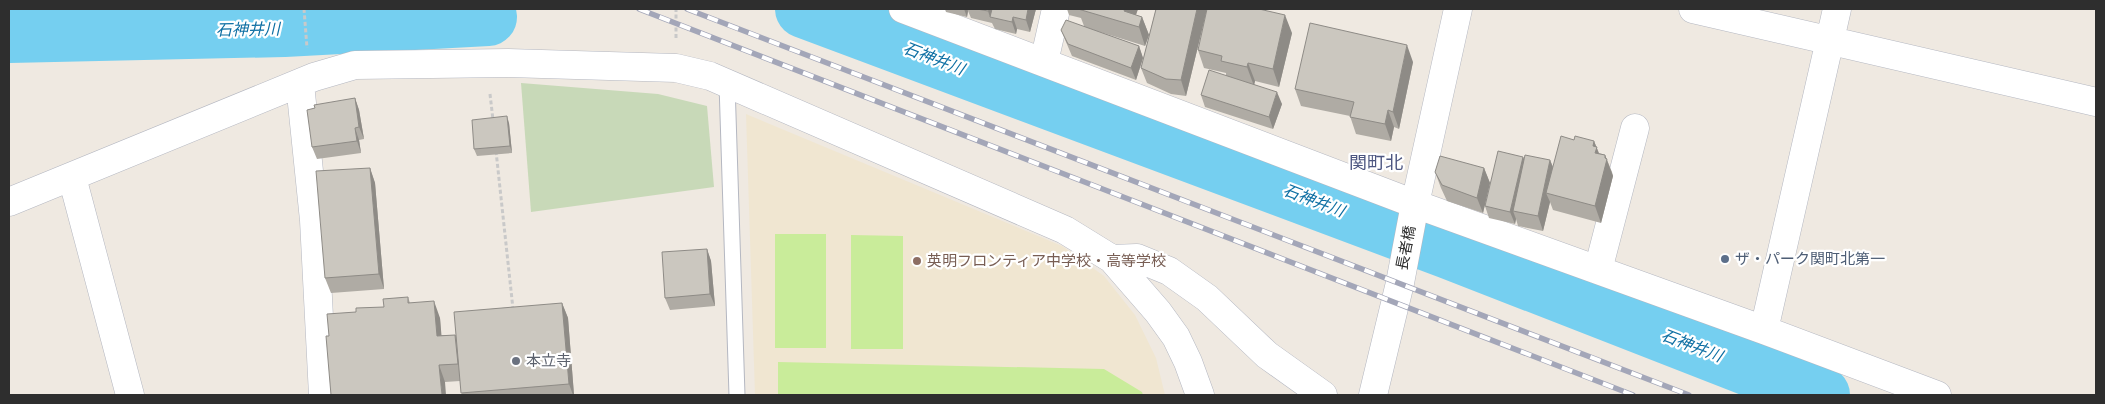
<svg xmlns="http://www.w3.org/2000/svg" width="2105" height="404" font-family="'Work Sans','Noto Sans JP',sans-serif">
	<rect width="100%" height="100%" fill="#efe9e1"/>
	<path fill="#f0e6d1" d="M746,114L1062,246L1104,276L1135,315L1156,358L1165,395H755Z"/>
	<path fill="#c8d9b8" d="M521,83L658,94L707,106L714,187L531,212Z"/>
	<path fill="#c9ec9a" d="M775,234H826V348H775Z
		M851,235L903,236V349H851Z
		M778,362L1104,369L1142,392L1143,395H778Z"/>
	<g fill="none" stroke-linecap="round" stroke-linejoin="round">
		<path stroke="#75cff0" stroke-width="58" d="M804,9L1449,250L1821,395
			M9,34L284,28L488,17"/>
		<g stroke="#b4b7c1" stroke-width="17">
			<path id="service" d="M727,84L737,395"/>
		</g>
		<g stroke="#b4b7c1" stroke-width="29">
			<path id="minor" d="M903,9L1415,204L1764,330L1937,395
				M1693,9L2096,102
				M1044,62L1056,9
				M300,84L314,220L323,395
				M72,177L130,395
				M9,202L314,77L355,65L508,63L676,68L710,76L1065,230L1112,259L1158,312L1176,337L1188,362L1200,395
				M1112,259L1137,258L1169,271L1207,298L1267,355L1323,395
				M1598,270L1635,128
				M1764,330L1837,9
				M1373,395L1400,283L1415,204"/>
		</g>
		<g stroke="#b4b7c1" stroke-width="29">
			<path id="tertiary" d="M1415,204L1458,9"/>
		</g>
		<path stroke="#c9c9c9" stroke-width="3" stroke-dasharray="4 2.5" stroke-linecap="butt" d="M304,9L307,48
			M676,38V9
			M490,94L493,120
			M496,151L513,309"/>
		<use href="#service" stroke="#fff" stroke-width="15"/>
		<use href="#minor" stroke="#fff" stroke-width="28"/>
		<use href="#tertiary" stroke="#fff" stroke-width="28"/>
		<g stroke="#a3a6b8" stroke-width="5.5">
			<path id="rail" d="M639,9L1633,395
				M687,9L1689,395"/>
		</g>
		<use href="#rail" stroke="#fff" stroke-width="4" stroke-dasharray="11" stroke-linecap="butt"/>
	</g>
	<path fill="#afaba4" d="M945,9H1036L1030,32L1017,29L1016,34L995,29L992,23L971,18L968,11L967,17L946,12Z
		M1067,9H1138L1136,15L1142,17L1149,35L1145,46L1097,31L1139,46L1143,58L1136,80L1072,56L1066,42L1061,30L1084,26L1081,18L1069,15Z
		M1156,9H1207L1186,96L1171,94L1147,83L1141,68Z
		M1292,33L1279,87L1255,81L1254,84L1282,104L1273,129L1205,107L1201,95L1226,75V73L1204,68L1198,50Z
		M1413,62L1399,129L1394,127L1391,141L1356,134L1350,116L1301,106L1295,89Z
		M355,98L359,110L364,139L359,140L361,153L317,159L312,147L315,108Z
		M509,123L512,153L477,156L474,149Z
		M1574,140L1594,141L1599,153L1605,155L1612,172L1613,176L1601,223L1553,210L1550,202L1543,231L1518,226L1516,219L1515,224L1489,218L1485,206L1523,157L1524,159L1550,160L1553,167Z
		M370,168L375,183L384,289L331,293L325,278Z
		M1484,168L1490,183L1483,213L1447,201L1441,188L1435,172Z
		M707,249L711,261L715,306L670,310L665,298Z
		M408,297L410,303L440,318L441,335H455L562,303L568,318L574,395H462L460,381L445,382L329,336L356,312L384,307Z"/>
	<path fill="#8e8b86" d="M964,9H967L968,11L967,17Z
		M989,9H996L990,17L992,23L988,11Z
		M1028,9H1036L1030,32L1026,20Z
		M1125,9H1138L1132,25L1124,11Z
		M1197,9H1207L1186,96L1181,80Z
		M1285,15L1292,33L1279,87L1273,69Z
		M1013,17L1017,29L1016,34L1012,22Z
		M1142,17L1149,35L1145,46L1139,27Z
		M1407,45L1413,62L1399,129L1393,112Z
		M1139,46L1143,58L1136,80L1131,68Z
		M1248,63L1255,81L1254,86L1247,67Z
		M1277,92L1282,104L1273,129L1269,117Z
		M355,98L359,110L364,139L359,127Z
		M1388,110L1394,127L1391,141L1385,124Z
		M507,116L509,123L512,153L510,146Z
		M355,128L359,140L361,153L357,141Z
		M1594,141L1603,164L1602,170L1593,146Z
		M1605,155L1613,176L1601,223L1595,206Z
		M1523,157L1528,169L1513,211L1516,219L1515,224L1510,212Z
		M1550,160L1556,175L1546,193L1550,202L1543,231L1538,216Z
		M370,168L375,183L384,289L379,274Z
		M1484,168L1490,183L1483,213L1477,198Z
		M707,249L711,261L715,306L710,294Z
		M434,301L440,318L443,353L437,336Z
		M562,303L568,318L574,395H573L569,384Z
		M439,365L445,382L446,395H442Z"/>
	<path fill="#cbc7bf" stroke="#8e8b86" d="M977,9H989L988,11Z
		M992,9H1028L1026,20L1013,17L1012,22L990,17Z
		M1078,9H1125L1124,11L1142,17L1139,27Z
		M1156,9H1197L1181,80L1166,79L1141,68Z
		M1207,9H1259L1285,15L1273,69L1248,63L1247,67L1221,61L1222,56L1198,50Z
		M1066,20L1139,46L1131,68L1068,44L1061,30Z
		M1310,23L1407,45L1393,112L1388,110L1385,124L1350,117L1354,102L1295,89Z
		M1209,70L1277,92L1269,117L1201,95Z
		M355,98L359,127L355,128L357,141L312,147L307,110L315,108L314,105Z
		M507,116L510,146L474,149L472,120Z
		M1561,136L1574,140L1575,136L1594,141L1593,146L1597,147L1595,153L1605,155V158L1607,159L1595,206L1546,193Z
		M1498,151L1523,157L1510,212L1485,206Z
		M1525,155L1550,160L1538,216L1513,211Z
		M1440,156L1484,168L1477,198L1442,185L1435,172Z
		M370,168L379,274L325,278L316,171Z
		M707,249L710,294L665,298L662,252Z
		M408,297V303L434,301L437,336L455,335L458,364L439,365L442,395H331L326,336H329L327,314L356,312V308L384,307L383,299Z
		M562,303L569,384L461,393L454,312Z"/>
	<circle fill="#5c6f8a" stroke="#fff" stroke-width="2" cx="1725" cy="259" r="5"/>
	<circle fill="#8d6e63" stroke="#fff" stroke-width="2" cx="917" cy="261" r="5"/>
	<circle fill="#6b7280" stroke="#fff" stroke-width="2" cx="516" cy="361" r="5"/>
	<g text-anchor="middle" stroke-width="4.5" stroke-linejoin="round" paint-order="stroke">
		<g font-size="15" fill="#2e2e2e" stroke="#fff">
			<text transform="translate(1406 248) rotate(-79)" y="5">長者橋</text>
		</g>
		<g font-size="15" fill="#4e5e75" stroke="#fff" text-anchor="start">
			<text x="1735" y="264">ザ・パーク関町北第一</text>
		</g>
		<g font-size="15" fill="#785e54" stroke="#fff" text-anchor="start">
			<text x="927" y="266">英明フロンティア中学校・高等学校</text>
		</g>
		<g font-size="15" fill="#5b616d" stroke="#fff" text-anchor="start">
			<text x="526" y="366">本立寺</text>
		</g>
		<g font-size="16" font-style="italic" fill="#0d6fa3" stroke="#fff">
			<text transform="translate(248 29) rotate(-1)" y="6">石神井川</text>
			<text transform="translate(934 58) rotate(21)" y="6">石神井川</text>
			<text transform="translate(1314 200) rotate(21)" y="6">石神井川</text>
			<text transform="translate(1692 345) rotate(21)" y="6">石神井川</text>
		</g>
		<g font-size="18" fill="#4d5680" stroke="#fff">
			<text x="1376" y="169">関町北</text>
		</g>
	</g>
	<rect width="2105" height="404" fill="none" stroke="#2e2e2e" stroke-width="20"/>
</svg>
